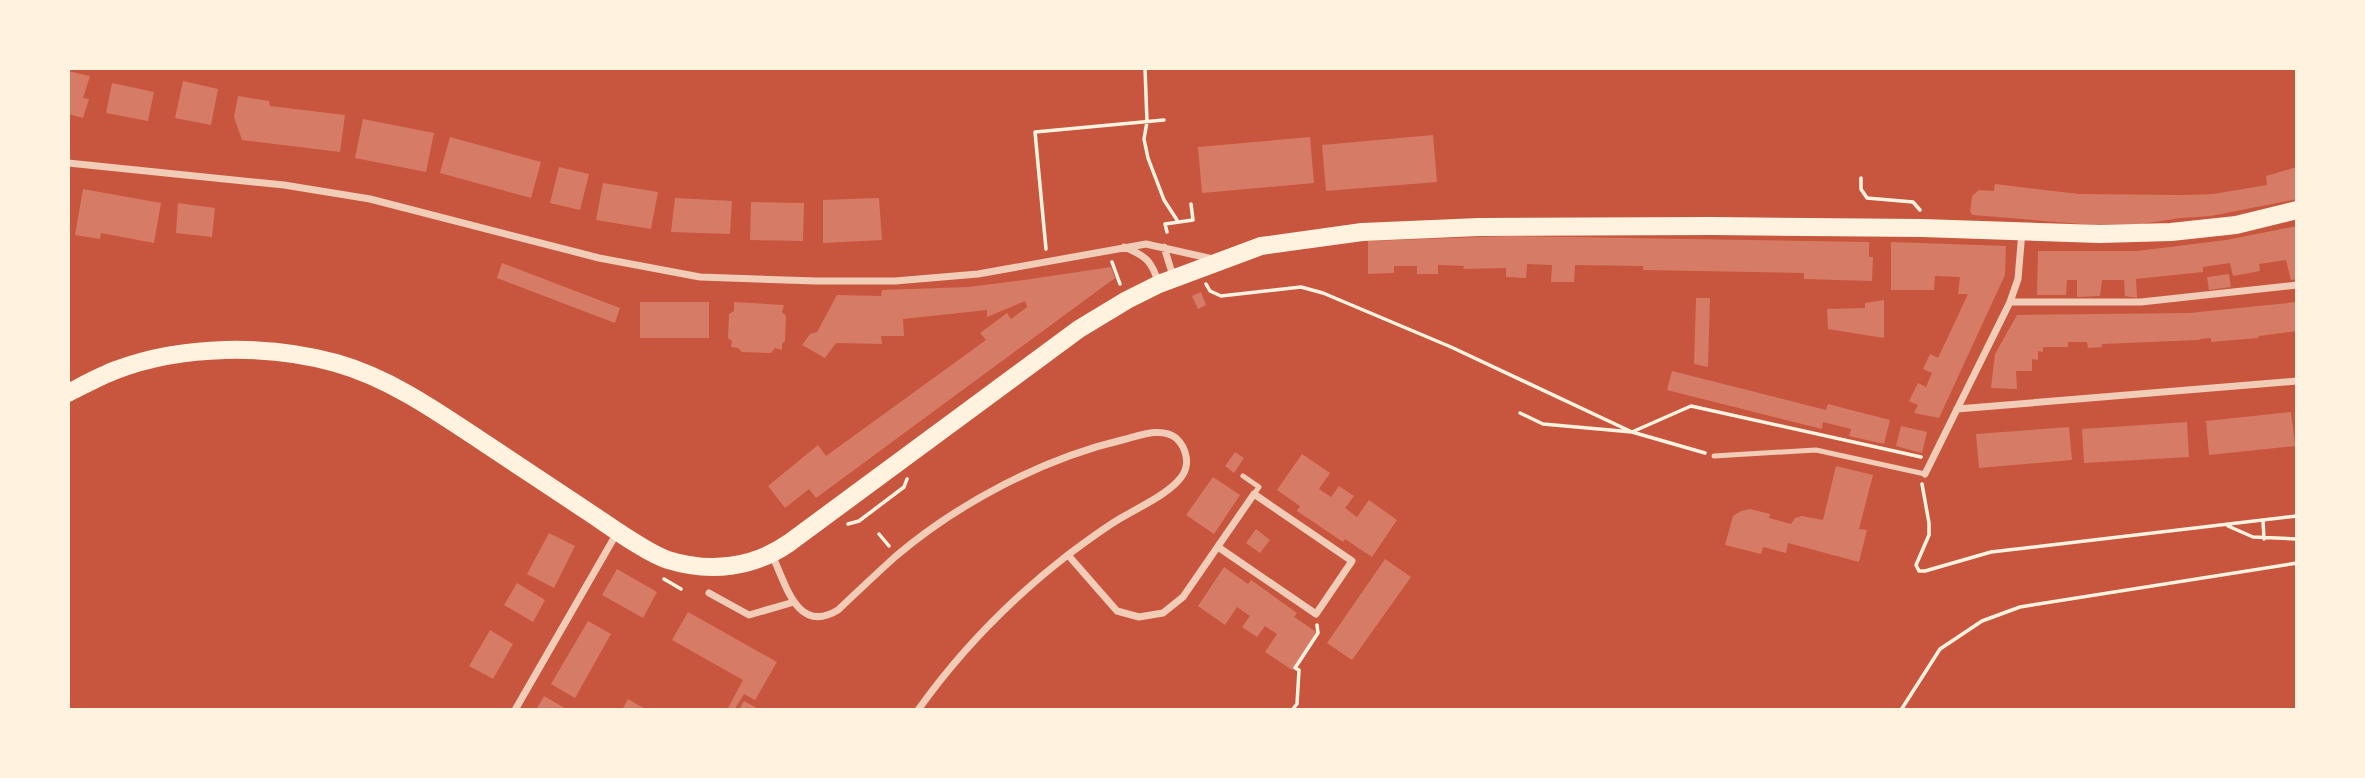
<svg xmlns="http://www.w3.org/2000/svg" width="2365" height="778" font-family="Manrope,sans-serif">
	<rect width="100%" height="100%" fill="#c8553d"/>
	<path fill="#d67c66" d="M68,71L90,76L83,98L89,99L83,118L68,114Z
		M183,81L218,89L211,125L175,118Z
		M112,83L154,92L148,121L106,113Z
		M238,96L269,101L270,106L345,115L340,152L242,140L234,117Z
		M363,119L434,133L426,172L355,158Z
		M1433,135L1437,182L1326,191L1322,145Z
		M450,137L541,162L531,198L440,173Z
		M1310,137L1314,183L1202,193L1198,147Z
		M559,167L589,174L580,210L550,203Z
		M2297,167V199L2211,216L2180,218L2142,224L2093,225L1973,215L1970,212L1972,196L1979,190L1994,191L1995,184L2079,194L2183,195L2213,194L2267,185L2266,176Z
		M603,183L658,192L651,229L596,220Z
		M83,189L161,203L154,243L101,233L100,239L75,235Z
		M675,198L732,201L730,234L671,232Z
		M879,198L882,240L823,243V200Z
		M751,202L804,203L803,241L750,240Z
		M178,203L215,208L212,237L176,233Z
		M2297,226V279L2291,280L2286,260L2259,264L2260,271L2233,276L2230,263L2203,267V272L2136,279L2137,298L2125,296L2124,280H2102L2100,296L2077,297V280H2067L2066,295H2037L2038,251H2137L2226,240Z
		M1508,236L1869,242V257H1873L1872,281L1804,279V273L1643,270V266L1575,265L1574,282H1551L1552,265L1527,264L1526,278L1506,277V268L1463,269L1464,266L1438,265V274H1417V266H1394V273L1368,274V241Z
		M1891,242L2006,246L2005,275L1939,418L1914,413L1918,405L1909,401L1918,383L1926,387L1932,373L1923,369L1930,354L1938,358L1968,294H1958L1960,277L1935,276L1934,290H1891Z
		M502,263L620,308L615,323L497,278Z
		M1111,267L1115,278L816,498L809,489L785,508L768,486L818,445L826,456L986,340L980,333L1007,313L1011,319L1027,307L1025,301L987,317V310L903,319L904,336H881L882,344L836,343L825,358L802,345L810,334L817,332L837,295L881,296L882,290L968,287L1024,280Z
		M2229,274L2231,287L2209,290L2207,277Z
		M1201,292L1206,305L1198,309L1192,296Z
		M1696,298H1710L1708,367L1694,364Z
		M1884,300V338L1828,329L1827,309L1865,308V303Z
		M640,302H709V338H640Z
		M734,302L784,305L782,312L786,316L785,341L782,344V350L775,348L771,353L742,352L738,348L731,347L732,341L728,338L729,314L734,311Z
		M2297,302V331L2259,336L2258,338L2211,342V338L2200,339L2199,340L2102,344V347L2088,348L2087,342H2068V347H2043V352L2038,351V360L2032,359V371H2016L2017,389L1991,388L1995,354L2017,315L2189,313Z
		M1672,371L1826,410L1828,404L1890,420L1884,444L1849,436L1851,429L1823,422L1822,429L1667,390Z
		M2291,412L2295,446L2209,455L2206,421Z
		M2187,422L2189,457L2084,463L2082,429Z
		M1901,426L1927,432L1922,453L1896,446Z
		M2069,427L2072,460L1979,468L1976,434Z
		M1235,452L1244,458L1234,473L1225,466Z
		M1302,454L1330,473L1319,489L1331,497L1339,486L1354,496L1345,508L1357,517L1369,500L1397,520L1372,557L1345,539L1343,542L1297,511L1300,506L1277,490Z
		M1836,466L1873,475L1859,529L1867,530L1859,562L1788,543L1786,553L1763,547L1761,554L1725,545L1733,516L1741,511L1750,509L1770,514L1769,518L1791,524L1795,518L1802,516L1823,520Z
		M1213,477L1240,495L1214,534L1186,515Z
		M1256,529L1270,540L1260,553L1246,543Z
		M549,533L575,546L554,588L527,574Z
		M1385,559L1411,577L1352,660L1327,643Z
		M1224,567L1248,584L1251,580L1297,613L1294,617L1318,633L1292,670L1265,652L1277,634L1265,626L1257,637L1242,627L1250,616L1237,607L1225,625L1198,606Z
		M617,569L657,592L643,618L602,595Z
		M517,583L545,600L533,622L504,605Z
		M688,612L777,662L755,700L744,694L734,710H727L743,680L672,640Z
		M588,621L611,634L575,698L551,684Z
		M490,630L513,644L493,679L469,666Z
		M544,696L568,710H536Z
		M628,699L647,710H622Z
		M744,701L760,710H739Z"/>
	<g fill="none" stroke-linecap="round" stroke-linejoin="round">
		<path stroke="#fff3e0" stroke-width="3.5" d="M1145,68L1147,122L1144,139L1148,158L1164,200L1177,220
			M1861,178V189L1867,198L1913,202L1920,210
			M1167,232L1165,224L1193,220L1191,204
			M1046,249L1035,132L1164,120
			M1112,262L1120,284
			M1206,284L1210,291L1221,296L1301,287L1323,293L1451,347L1632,432L1691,406L1921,457
			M1520,413L1543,424L1632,432L1705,453
			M1922,484L1929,523V535L1916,565L1919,571H1925L1991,552L2297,516
			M2263,521L2264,539
			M848,524L859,521L904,487L907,479
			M2228,526L2253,537L2297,539
			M879,534L889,546
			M664,579L681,589
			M1292,710L1297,704L1299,670L1295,668L1318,633L1317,625
			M1901,710L1940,649L1982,621L2020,607L2297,563"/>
		<path stroke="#f1ccb7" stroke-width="5" d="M1714,456L1816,450L1925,474
			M1243,476L1259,487L1254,494"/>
		<path stroke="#f1ccb7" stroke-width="7" d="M68,163L284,185L370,199L599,258L700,277L816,281H895L978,274L1146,244L1213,259
			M1124,247C1147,256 1152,262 1159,284
			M1164,247L1173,276
			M2010,302H2141L2297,285
			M1957,409L2297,381
			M1925,474L2010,302L2018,279L2022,231
			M772,555C786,584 797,635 838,610C857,592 876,574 896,556C960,502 1044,458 1126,439C1141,435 1162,427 1176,438C1187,448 1190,465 1182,476C1170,494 1135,509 1116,521C1100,531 1084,543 1069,554C1012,598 960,651 918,710
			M1068,555L1117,611L1139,617L1163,613L1183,597L1254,494L1352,561L1316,614L1218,547
			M709,593L749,615L794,602
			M515,710L618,531"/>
		<path stroke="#fff3e0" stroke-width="18" d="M68,393C84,385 100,376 116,370C182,345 268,344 336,363C389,378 435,410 480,440C516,464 551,487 587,511C607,524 646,553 668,560C710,573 753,568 789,543L1079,329L1127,300L1159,284L1261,246L1362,232L1479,227L1712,226L1922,228L2100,234L2171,232L2236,225L2297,210"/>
	</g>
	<rect width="2365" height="778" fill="none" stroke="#fff3e0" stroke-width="140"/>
</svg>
